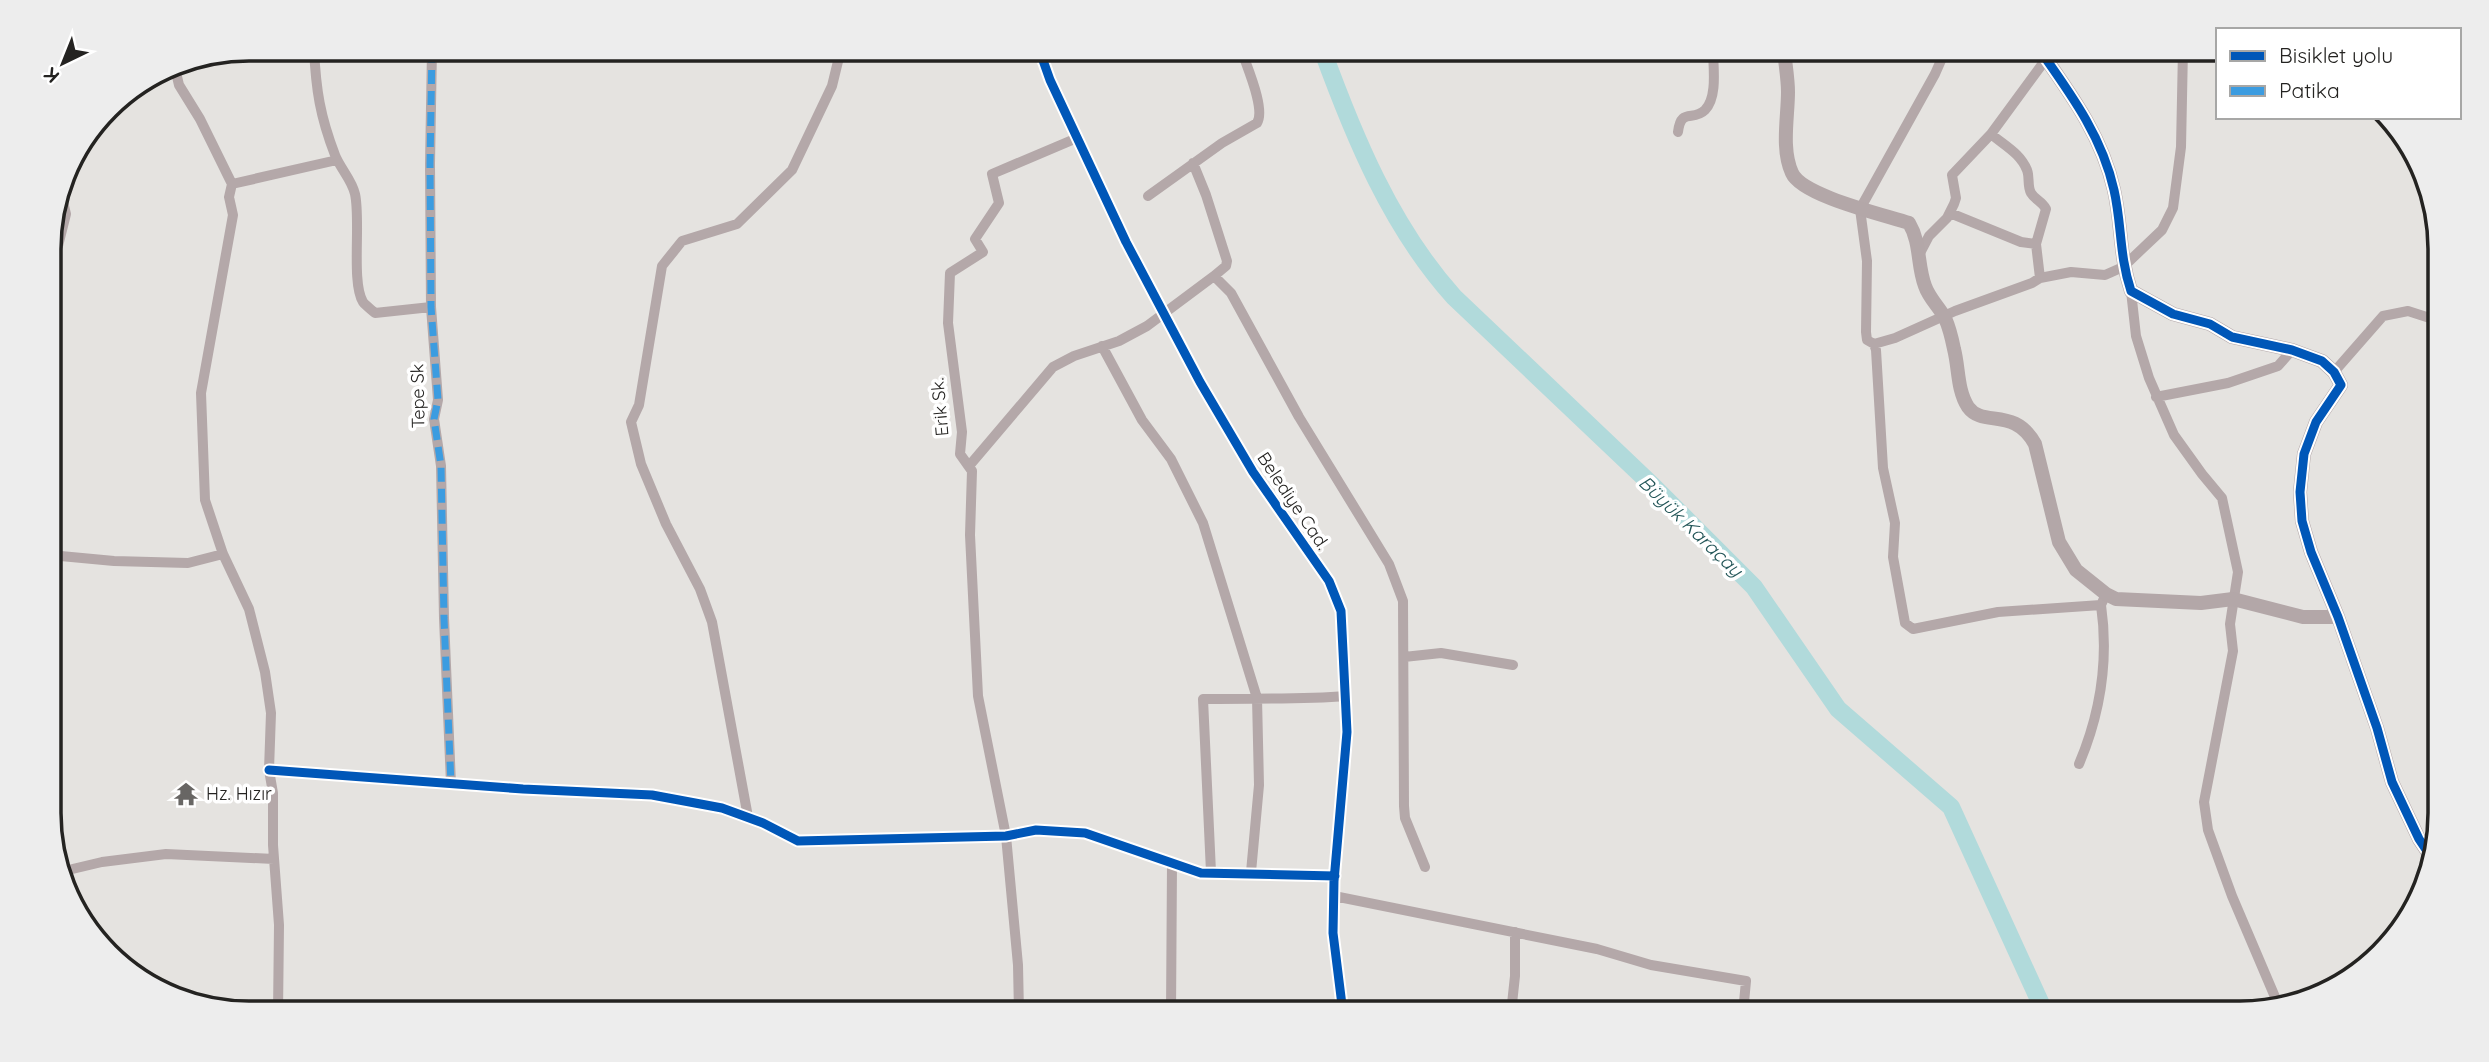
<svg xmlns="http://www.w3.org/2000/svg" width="2489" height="1062" font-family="Quicksand,sans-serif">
	<rect width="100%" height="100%" fill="#e5e3e0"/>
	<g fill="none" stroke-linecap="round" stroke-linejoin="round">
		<path stroke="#b1dadb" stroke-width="18" d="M1322,49C1354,137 1391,227 1454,297L1654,487L1754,587L1838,709L1951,807L2045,1013"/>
		<path stroke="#b4a8a9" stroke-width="10" d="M314,49C316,90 320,116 335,155C340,168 352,180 355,194C361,221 351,282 363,302C366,306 372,310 375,313L431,307
			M432,49L430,164L431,307L438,400L434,419L441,466L444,618L451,784
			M1039,49L1050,80L1126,242L1200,382L1253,472L1329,581L1341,611L1347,732L1334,881L1333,933L1343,1013
			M1946,49L1935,74L1860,209L1867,261L1866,332L1867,340L1874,344L1876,350L1883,468L1895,523L1893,557L1905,623L1913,629L1998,612L2101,605L2106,594
			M1042,60L1062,49
			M174,64L179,85L200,119L232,184L229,197L233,215L201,393L205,500L223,554L249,609L265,672L271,713L269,770L273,793V845L279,925L278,1013
			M1678,132C1681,107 1693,122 1705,110C1718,97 1713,66 1713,49
			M1991,134C2005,146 2020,153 2027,170C2030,178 2027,186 2031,193C2035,200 2042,201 2046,209L2036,244L2040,278
			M1193,163L1206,195L1227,261L1226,266L1214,276
			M232,184L337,160
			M1148,196L1222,143L1257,123C1266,109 1246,65 1241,49
			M1950,213L2021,242L2036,244
			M1919,255L1929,236L1947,218L1954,204L1956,198L1952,175L1991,134L2046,59
			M50,278L66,214L61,194
			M2131,291L2136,336L2149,378L2174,435L2202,474L2222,498L2238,572L2230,624L2233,651L2204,802L2208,830L2232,896L2278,1004
			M1874,344L1895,338L1955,311L2032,283L2040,278L2071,272L2105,275L2123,267L2162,230L2173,208L2181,147L2183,49
			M1102,346L1142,420L1171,459L1203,523L1257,698L1259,785L1251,872
			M2334,372L2383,316L2408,311L2439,321
			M2156,397L2228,383L2278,366L2292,350
			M969,466L1053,367L1074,356L1119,341L1147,326L1214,276L1231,293L1299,417L1389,564L1403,601L1404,806L1405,818L1425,867
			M50,555L114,561L188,563L223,554
			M1404,657L1441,653L1513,665
			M2079,764C2101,712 2109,661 2101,605
			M269,770L523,789L652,795L722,808L763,823L798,841L1006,836L1036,830L1085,833L1201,873L1335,876
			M748,817L712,622L700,589L666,524L641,464L631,422L639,405L662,266L682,241L737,224L792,170L832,86L841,49
			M64,871L102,862L166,854L274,859
			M1211,872L1203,699C1251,698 1298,700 1346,696
			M1334,896L1597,949L1651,965L1746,981L1743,1013
			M1019,1013L1018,965L1006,836L978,696L970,535L972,471L960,454L962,432L948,323L950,273L983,252L975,239L999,203L992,174L1077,138
			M1171,1013L1172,864
			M1511,1013L1515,976V932"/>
		<path stroke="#b3a7a8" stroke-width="14" d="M1784,49C1785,63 1788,78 1788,92C1788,117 1781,149 1792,173C1802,196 1885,215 1909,223C1921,243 1917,265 1925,286C1929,298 1939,307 1945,318C1949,327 1952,339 1954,349C1959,368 1957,390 1968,407C1983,428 2014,406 2035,444L2059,542L2076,570L2106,594L2116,599L2201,603L2233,599L2303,617H2338
			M2039,49C2070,93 2102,136 2114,190C2122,225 2119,255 2131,291L2173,314L2210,324L2232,337L2292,350L2322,361L2334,372L2341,385L2316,422L2304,454L2300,492L2302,521L2311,552L2338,617L2377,728L2392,782L2419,839L2431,857"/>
		<path stroke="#3c9ce0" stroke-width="7" stroke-dasharray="14 7" stroke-linecap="butt" d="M432,49L430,164L431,307L438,400L434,419L441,466L444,618L451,784"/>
		<g stroke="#fff" stroke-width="13">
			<path id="cycleway" d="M1039,49L1050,80L1126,242L1200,382L1253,472L1329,581L1341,611L1347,732L1334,881L1333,933L1343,1013
				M2039,49C2070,93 2102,136 2114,190C2122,225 2119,255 2131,291L2173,314L2210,324L2232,337L2292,350L2322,361L2334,372L2341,385L2316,422L2304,454L2300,492L2302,521L2311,552L2338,617L2377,728L2392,782L2419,839L2431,857
				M269,770L523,789L652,795L722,808L763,823L798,841L1006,836L1036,830L1085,833L1201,873L1335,876"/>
		</g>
		<use href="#cycleway" stroke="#0057b8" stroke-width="9"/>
	</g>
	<defs>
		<g id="temple-bare" transform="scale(1.89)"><path d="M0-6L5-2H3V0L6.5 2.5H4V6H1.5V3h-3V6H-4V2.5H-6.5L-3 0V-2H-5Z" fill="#686664" stroke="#fff" stroke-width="2.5" paint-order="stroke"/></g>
	</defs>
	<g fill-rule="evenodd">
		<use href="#temple-bare" x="186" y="794"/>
	</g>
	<g text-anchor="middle" stroke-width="7" stroke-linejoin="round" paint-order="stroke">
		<g font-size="18" fill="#242321" stroke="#fff">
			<text transform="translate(418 396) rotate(-91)" y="6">Tepe Sk</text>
			<text transform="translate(940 407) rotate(-95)" y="6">Erik Sk.</text>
			<text transform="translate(1293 501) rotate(56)" y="6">Belediye Cad.</text>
		</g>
		<g font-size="18" fill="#242321" stroke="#fff" text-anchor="start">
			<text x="206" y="800">Hz. Hızır</text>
		</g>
		<g font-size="19" font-style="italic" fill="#225557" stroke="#fff">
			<text transform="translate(1691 526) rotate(44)" y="7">Büyük Karaçay</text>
		</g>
	</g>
	<path d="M0 0H2489V1062H0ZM249 61H2240A188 188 0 0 1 2428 249V813A188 188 0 0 1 2240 1001H249A188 188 0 0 1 61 813V249A188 188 0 0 1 249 61Z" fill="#ededed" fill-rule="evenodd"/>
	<path fill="none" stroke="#242321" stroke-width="3.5" d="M249 61H2240A188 188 0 0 1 2428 249V813A188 188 0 0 1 2240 1001H249A188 188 0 0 1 61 813V249A188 188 0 0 1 249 61Z"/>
	<rect x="2216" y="28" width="245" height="91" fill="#ffffff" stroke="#a7a7a6" stroke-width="2"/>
	<rect x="2230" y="51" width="35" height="10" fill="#0057b8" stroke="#a7a7a6" stroke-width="2"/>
	<text x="2279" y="63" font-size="21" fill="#242321">Bisiklet yolu</text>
	<rect x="2230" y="86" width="35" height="10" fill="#3c9ce0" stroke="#a7a7a6" stroke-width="2"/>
	<text x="2279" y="98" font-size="21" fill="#242321">Patika</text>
	<g transform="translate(63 63) rotate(223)" stroke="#ffffff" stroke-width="5" paint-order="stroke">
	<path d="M0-5L12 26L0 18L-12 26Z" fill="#242321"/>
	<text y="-10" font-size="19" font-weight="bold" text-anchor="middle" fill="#242321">K</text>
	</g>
</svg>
